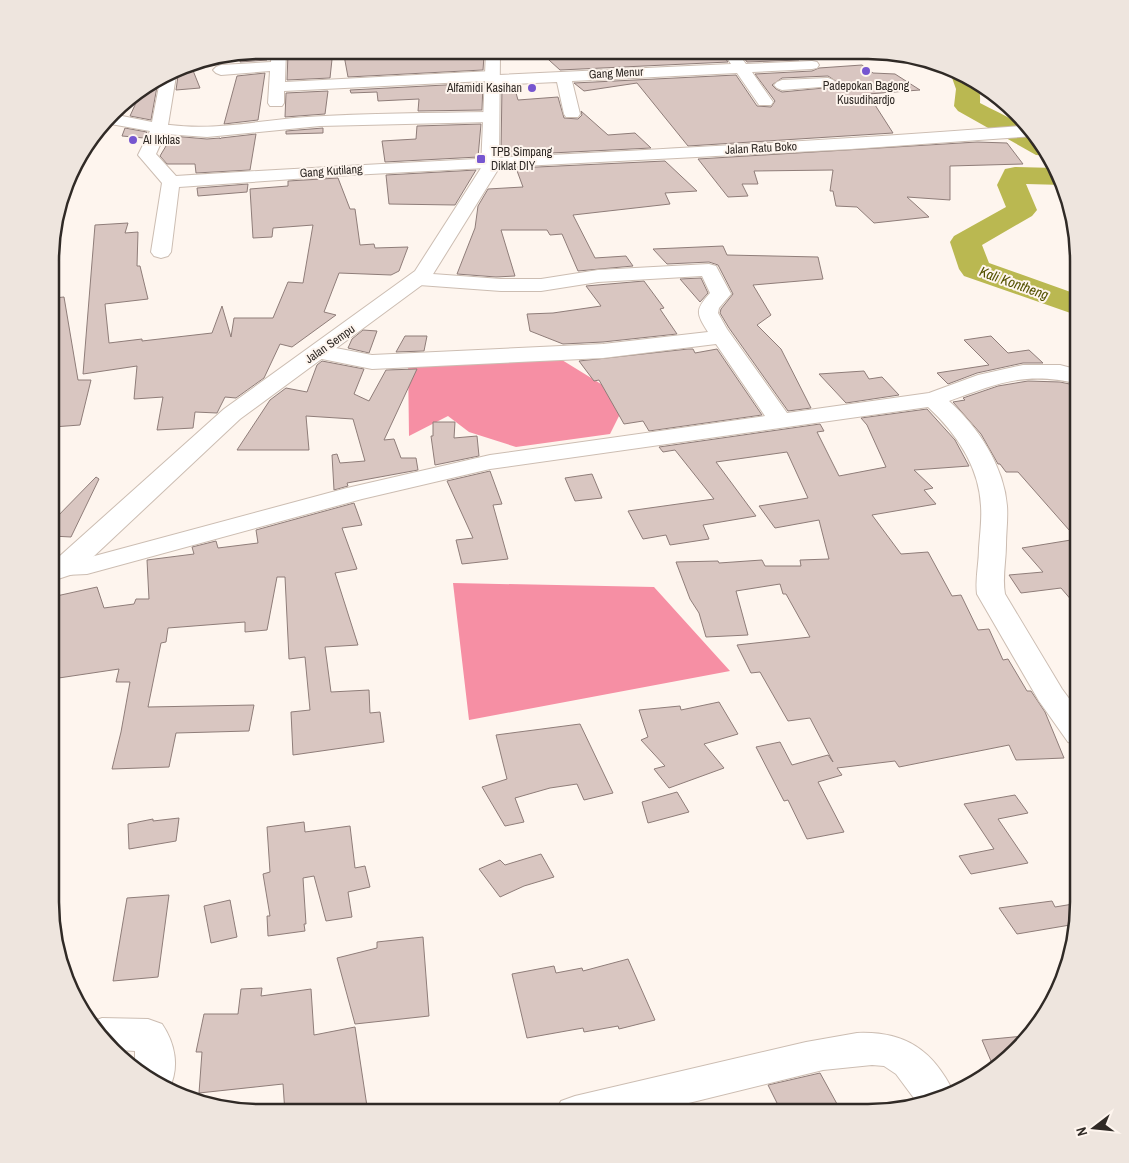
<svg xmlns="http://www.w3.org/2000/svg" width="1129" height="1163" font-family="'Archivo Narrow',sans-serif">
	<rect width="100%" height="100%" fill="#fef5ee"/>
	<path fill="#f68fa4" d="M562,360L627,400L610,434L516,447L469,432L448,416L409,436L408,361Z
		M453,583L654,587L730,671L469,720Z"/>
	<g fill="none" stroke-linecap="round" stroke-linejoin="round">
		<path fill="#bab851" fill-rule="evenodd" d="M953,71C975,79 981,78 980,103C1007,117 1036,128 1050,156L1036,155L958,111L954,106L956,89L951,75Z
			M1015,167L1056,168L1064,185L1026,184L1037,210L1032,216L982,245L989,263L1079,295V316L964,276L959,269L950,242L954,236L1006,207L997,185L1005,169Z"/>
	</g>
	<path fill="#d9c6c1" stroke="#8f7d79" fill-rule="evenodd" d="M313,50H333L330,78L287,80L288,54L313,53Z
		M343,50L470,51L469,57L484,56L483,70L348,77Z
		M539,51H726L723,55L728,62L560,70Z
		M739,51H790L799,60L747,62Z
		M268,54L267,60L240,62L242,55Z
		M190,63L200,88L176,90L178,76L175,72Z
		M862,65L873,73L895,74L920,90L868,94L893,133L688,146L637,83L584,91L574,83L736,75L757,106L771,107L775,101L755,74L812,71L819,68ZM828,76L837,82L834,87L782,92L776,89L772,85L782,78Z
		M265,73L258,120L224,124L237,76Z
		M158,81L151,120L130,116L140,94H136Z
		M483,83L482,110L418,111L419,99L378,101L377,92L351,93L350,90Z
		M502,86H514L518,100L558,97L564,118L578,119L582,115L581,111L608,135L635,133L651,148L511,155L509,151L501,152Z
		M328,91L325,114L285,117L286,93Z
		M481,124L478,157L385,162L382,141L416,139L417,126Z
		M125,128L147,132L144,138L122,136Z
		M323,128V133L286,134V131Z
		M256,134L250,170L196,173L195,164H167L160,156L172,136L207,139L220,138V139L221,138Z
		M977,142L1007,143L1023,164L950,166V200L907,197L929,217L874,223L857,207L836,206L833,191H830L833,170L754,171L758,184H742L748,196L728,197L698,159Z
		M665,161L697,191L665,193L670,204L573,215L595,258L626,256L633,266L578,271L562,234L550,235L547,230H501L515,276L496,277L457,274L475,228L478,206L488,189L523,187L516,168Z
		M476,170L455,205L389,204L386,175Z
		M338,178L350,209H355L360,245L374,244L375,248L408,247L399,271L391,275L339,273L324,312L336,315L292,347L280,344L264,378L236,398L225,397L217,413L195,412L193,428L157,430L163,397L134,399L137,366L83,374L95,225L128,223L125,233L138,232L137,266H140L148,299L105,304L109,343L142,339V341L212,333L222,306L231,337L234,318H273L288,282L303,283L313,225L273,228L272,237L253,238L250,189L288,186V181Z
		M248,184L247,192L198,196L197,188Z
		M723,246L727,255L818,257L823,279L753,285L771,315L757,325L781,349L811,408L788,411L729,328L720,313L721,309L733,294L718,265L709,262L667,264L653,249Z
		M701,278L708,293L700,302L680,279Z
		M644,281L664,308L660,309L677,334L603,342L563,344L530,331L527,314L553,313L601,306L586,286Z
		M64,297L78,380H91L80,425L53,427L54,298Z
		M363,330L377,331L369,353L348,348L352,339Z
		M405,336H427L424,351L396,352Z
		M991,336L1008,353L1029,350L1043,363H1023L977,373L948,384L937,373L989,365L964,340Z
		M688,349H693L695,353L717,349L762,415L649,431L643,421L624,424L599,380L594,381L579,361Z
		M322,361L364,369L354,394L369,401L386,370L417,369L384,440L394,439L401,458H416L418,470L347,483L348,486L334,490L332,455L337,454L340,463L365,461L353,419L306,416L309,450H237L270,400L286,388L307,392L317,365Z
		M864,371L869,379L882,377L899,395L846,403L819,374Z
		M1028,381L1060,382L1079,386V609L1061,588L1021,593L1009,575L1043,572L1022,548L1077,539L1018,472H1006L1000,464H998L981,434L953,402L965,400L963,398L998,386Z
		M927,409L955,440L969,466L914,470L933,488L924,490L936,504L872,515L901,554L928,552L952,596L961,595L978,630L989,629L1003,660L1008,659L1027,691H1031L1045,712L1064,758L1016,760L1009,745L899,767L895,761L837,768L842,775L818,782L844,832L807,839L788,800L784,801L756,747L780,742L792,765L828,755L833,762L810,718L788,721L760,672L751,673L737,645L810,637L786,594H783L780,584L736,591L748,635L706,637L699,613L690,599L676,562L718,561L719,563L762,560L765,566H801L800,560L829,559L819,520L775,528L759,506L808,498L787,452L716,462L756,516L703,525L709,539L670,545L666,535L643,539L628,511L714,499L675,450L663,452L659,447L820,424L824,431L817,432L839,476L886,467L867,425L861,418Z
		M433,422H455L454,438L477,436L479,456L435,465L431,436H433Z
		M490,471L502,504L493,505L508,559L462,564L456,540L473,538L447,481Z
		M592,474L602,498L575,501L565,478Z
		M96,477L99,479L71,537L52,536V522Z
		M354,503L362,525L342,528L357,569L335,573L358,645L325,647L331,692L369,690L370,713L380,712L384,742L293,755L291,712L310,710L305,657L289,659L285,577H277L267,630L245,632V622L168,628L166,642L161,643L148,707L254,705L249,731L176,733L169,767L112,769L121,732L130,682H116L119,669L52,679V597L97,587L104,608L134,604L136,599H149L147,560L194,554L192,547L216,541L218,548L258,543L256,530Z
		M719,702L738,734L704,744L724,768L669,788L654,769L665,766L641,740L648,737L639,710L680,706L681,710Z
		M580,724L613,793L584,800L577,784L550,788L515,798L524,822L505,826L482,787L507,779L496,735Z
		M677,792L689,812L648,823L642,802Z
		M1015,795L1028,813L998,819L1028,863L971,874L959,856L994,849L964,804Z
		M179,818L176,841L129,849L128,824L153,819V821Z
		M304,822L305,832L350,826L355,868L365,866L370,887L348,892L352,917L326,921L314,876L303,878L306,924H304L305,931L268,936L267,916H270L263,874L270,872L267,827Z
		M541,854L554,877L524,886L500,897L479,869L500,860L505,865Z
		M169,895L158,977L113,981L127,898Z
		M230,900L237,937L211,943L204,906Z
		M1052,901L1055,907L1079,903V915L1076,924L1017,934L999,908Z
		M423,937L429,1016L355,1024L337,958L377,948V942Z
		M628,959L655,1020L619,1029L618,1026L584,1032L583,1028L527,1038L512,974L554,966L556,973L582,968L583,971Z
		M262,988L261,996L311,989L314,1035L355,1027L368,1113H285L283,1084L199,1093L202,1052H196L204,1014H238L241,989Z
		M1024,1036L1005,1056L994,1068L982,1040Z
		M820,1073L842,1113H782L768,1085Z"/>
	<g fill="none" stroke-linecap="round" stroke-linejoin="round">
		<g stroke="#ccbdb2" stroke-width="2">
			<path id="street" d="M272,50H286L285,82L492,71L499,75L731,64L725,55L729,51L737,52L746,64L812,61L817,62L819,65L817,68L812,69L752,72L773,102L771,105H759L737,73L572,81L580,114L578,117H566L564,114L557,82L492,85L485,81L284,91V103L282,106H270L268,103L270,71L221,75L216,73L213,70L216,67L221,65L271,62Z
				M173,73L176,76L168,125H170C216,131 261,120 307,117C368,113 430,113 491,112L497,114L499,117L497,120L491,122L320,126L207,137L165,134L156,154L176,176C457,158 739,148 1020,126H1025L1035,136L851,149L351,175L179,187L171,252L168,256L161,258L154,256L151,252L162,183L138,155L150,131L105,123L112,114L152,122L160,81Z
				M828,78L833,80L836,83L833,86L782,90L777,88L774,85L777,82L782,80Z
				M709,264L716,266L731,294L719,308L718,313L727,329L787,413L929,393L978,375L1023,365H1060L1079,370V384C1026,371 998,383 949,401C978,427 1004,466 1007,506C1008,519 1006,532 1006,545C1006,561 1002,578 1005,594L1062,689L1079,712V745L1068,742L1039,701L977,594C975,579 979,564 979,548C980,534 982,520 981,506C979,466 956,433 928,407L490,469L362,499L87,574L66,575L56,573L52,567L56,561L87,558L347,488L490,455L765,416L716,344L603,358L372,369L312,357L309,352L312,347L320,345L372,355L603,344L708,332C696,313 695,310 710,293L702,276L598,282L541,291H501L419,285L412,283L409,279L412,275L419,273L501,279H541L598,270Z
				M102,1018L148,1019L162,1024C175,1043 180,1067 169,1089L156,1085L135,1066V1051L119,1050L89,1023Z
				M857,1033C905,1031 933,1050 954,1093L936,1102L919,1105L896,1074L884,1066L872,1065L823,1070L648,1113H555L561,1101L575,1096L806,1042Z"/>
		</g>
		<g stroke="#ccbdb2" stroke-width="2">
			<path id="secondary" d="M486,51H500L499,168L430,279L240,419L76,573L52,581V563L224,409L415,271L481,168Z"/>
		</g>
		<use href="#street" fill="#fff" fill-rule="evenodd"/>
		<use href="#secondary" fill="#fff" fill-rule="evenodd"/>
	</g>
	<g fill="#7656d0" stroke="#fef5ee" stroke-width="2">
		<circle cx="866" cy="71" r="5"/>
		<circle cx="532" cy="88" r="5"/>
		<circle cx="133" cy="140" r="5"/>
		<rect x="476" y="154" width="10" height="10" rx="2.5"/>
	</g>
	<g text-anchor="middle" stroke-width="4" stroke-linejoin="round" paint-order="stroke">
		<g font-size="12" fill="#302a26" stroke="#fef5ee">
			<text transform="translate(616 73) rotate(-3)" y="4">Gang Menur</text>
			<text transform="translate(761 148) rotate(-3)" y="4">Jalan Ratu Boko</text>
			<text transform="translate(331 171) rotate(-4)" y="4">Gang Kutilang</text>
			<text transform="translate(330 344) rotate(-35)" y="4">Jalan Sempu</text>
		</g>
		<g font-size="12" fill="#302a26" stroke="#fef5ee" text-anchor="start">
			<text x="866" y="90" text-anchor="middle">Padepokan Bagong<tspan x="866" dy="14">Kusudihardjo</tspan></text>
			<text x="522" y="92" text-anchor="end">Alfamidi Kasihan</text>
			<text x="143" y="144">Al Ikhlas</text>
			<text x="491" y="156">TPB Simpang<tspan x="491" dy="14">Diklat DIY</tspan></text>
		</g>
		<g font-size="14" font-style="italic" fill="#545200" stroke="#fef5ee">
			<text transform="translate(1014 283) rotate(20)" y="5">Kali Kontheng</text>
		</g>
	</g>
	<path d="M0 0H1129V1163H0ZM261 59H868A202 202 0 0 1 1070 261V902A202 202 0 0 1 868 1104H261A202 202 0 0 1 59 902V261A202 202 0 0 1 261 59Z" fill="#eee5de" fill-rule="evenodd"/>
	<path fill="none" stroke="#302a26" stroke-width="2.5" d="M261 59H868A202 202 0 0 1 1070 261V902A202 202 0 0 1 868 1104H261A202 202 0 0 1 59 902V261A202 202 0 0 1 261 59Z"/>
	<g transform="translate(1094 1128) rotate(254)" stroke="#fef5ee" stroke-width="4" paint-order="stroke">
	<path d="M0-4L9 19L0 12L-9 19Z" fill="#302a26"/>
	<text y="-8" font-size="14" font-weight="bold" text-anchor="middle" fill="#302a26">N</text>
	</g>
</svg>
